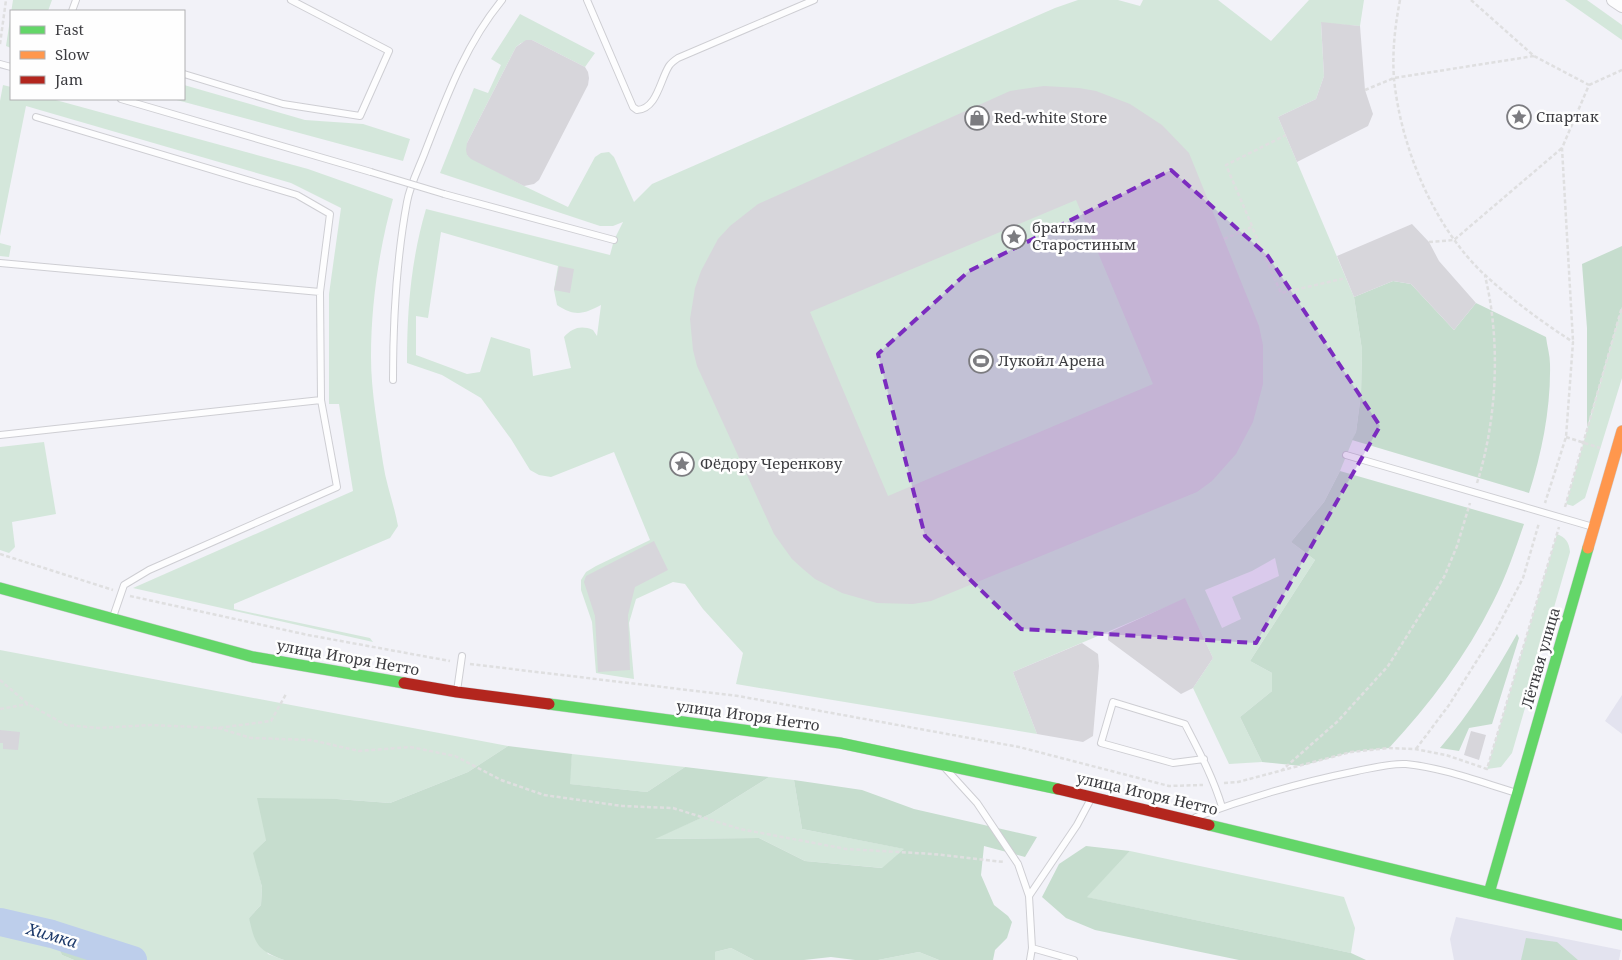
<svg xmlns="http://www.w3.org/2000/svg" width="1622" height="960" font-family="'Noto Serif',serif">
	<rect width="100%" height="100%" fill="#f2f2f8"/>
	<path fill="#e3e3ef" d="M1622,695V734L1605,721Z
		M1456,917L1621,950L1619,960H1454L1450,939Z"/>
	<path fill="#d4e7db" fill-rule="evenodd" d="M13,0H52L48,11H11V48L6,46Z
		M1078,0H1118L1140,6L1143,0H1218L1271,41L1309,0H1364L1360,26L1321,23L1324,76L1316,99L1278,117L1354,297L1362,350L1361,394L1356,432L1340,471L1324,502L1291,542L1315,560L1250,661L1272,673V691L1240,717L1262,762L1229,764L1193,688L1213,658L1185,599L1013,672L1037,734L736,684L743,653L703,609L685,584L673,582L636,599L629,623L634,679L596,673L592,622L581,590V580L586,572L596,566L650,540L614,452L551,477L539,475L530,470L511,439L481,398L442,375L407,363C407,309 411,260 426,209L610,255L614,240L623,222L613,226H600L440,173L474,88L488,93L501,65L491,59L520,14L595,53L585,67L532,40L521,43L516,47L467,143V155L524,186L568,207L595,157L601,153L609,152L614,157L634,202L652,184L1055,8ZM441,232L558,266L554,290L557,305C575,317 584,314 601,305L597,336L593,330C581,325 572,328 564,337L571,368L533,376L530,349L491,337L480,372L467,374L416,355V316L428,318ZM1275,558L1279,576L1232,597L1241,619L1222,628L1205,590L1252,571Z
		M1565,0H1587L1622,25V40Z
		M3,85L11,87V99H52L308,169L393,199C379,249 371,304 371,357C371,392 378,428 383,463C386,484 394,504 398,526L390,538L234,604V609L370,638L373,642L133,588L353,491L339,404H329V294L341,208L291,183L26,106L0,236V101Z
		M184,85L305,120L363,124L410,139L403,161L173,99H184Z
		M0,243L11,246L9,257L0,256Z
		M1622,307V378L1585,498L1573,506L1566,504Z
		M44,442L56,514L12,522L15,547L9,553L0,550V447Z
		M1557,534C1566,538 1569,542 1570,552L1512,753L1501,767L1487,769Z
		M0,650L508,746L468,772L390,803L337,799L266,840L254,853L262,887L261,905L249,918L268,954L284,960H133L53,934L62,955L74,960H0Z
		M572,754L685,767L647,792L569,784Z
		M769,777L794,780L802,829L905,849L883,868L805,861L759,838L653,839L710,814Z
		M1130,851L1344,897L1355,928L1351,953L1086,897Z
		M731,948L754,960H715V952Z
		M919,952L939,960H878Z"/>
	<path fill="#c6ddce" d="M1622,246V307L1587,428V328L1582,264Z
		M1393,281L1411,284L1454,330L1476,303L1546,337C1547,346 1550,355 1550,364C1551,407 1542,453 1529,493L1352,440L1356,432L1361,394L1362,350L1354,297Z
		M1340,471L1524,524C1515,550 1506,577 1493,602C1466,656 1430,704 1389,748L1351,752L1301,766L1262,762L1240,717L1272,691V673L1250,661L1315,560L1291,542L1324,502Z
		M1517,634L1519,638L1492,724L1469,728L1459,751L1440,748C1470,713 1494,675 1517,634Z
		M508,746L572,754L570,784L647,792L685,767L769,777L710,814L655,839L759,838L805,861L882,868L904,849L802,829L794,780L862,790L914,809L1037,837L1025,857L984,846L981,875L994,905L1008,916L1012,922L1007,938L995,950L993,960H939L919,952L878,960H855L831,957L804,960H754L731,948L715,952V960H284C257,950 255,944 249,918L261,905L262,887L253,853L266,840L257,798L337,799L390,803L468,772Z
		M1086,846L1130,851L1087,897L1351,953L1366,960H1239L1095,930L1066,918L1042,897L1059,864Z
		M52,934L133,960H74L62,955Z
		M1526,938L1557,942L1578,960H1521Z"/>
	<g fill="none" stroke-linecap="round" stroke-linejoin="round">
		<path stroke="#bdceeb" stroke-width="28" d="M0,922L52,934L133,960"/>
	</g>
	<path fill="#d7d6db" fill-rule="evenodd" d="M1321,22L1360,26L1365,90L1373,114L1368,126L1297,162L1278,117L1316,99L1324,76Z
		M526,40H532L585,67L588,72L589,78L588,85L539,180L534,184L524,186L471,159L467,155L466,150L467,143L516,47Z
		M1044,86L1079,88L1096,91L1130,104L1162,125L1189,153L1259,326L1263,345V384L1253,422L1236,454L1212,481L1197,492L931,601L913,604L877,603L842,593L815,579L803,569L792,559L774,534L697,366L693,350L690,319L695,288L701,271L718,239L730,226L758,204L1010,91ZM1076,200L1153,384L888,496L810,312Z
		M1412,224L1429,242L1439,261L1476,303L1454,330L1411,284L1393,281L1354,297L1337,256Z
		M559,266L574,269L570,293L554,290Z
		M654,541L668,570L635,587L628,615L630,670L598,672L595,616L584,582L586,576Z
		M1185,598L1213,658L1193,688L1181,694L1108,640V633Z
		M1082,643L1098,654L1099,666L1093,736L1083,742L1037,734L1013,672Z
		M0,730L20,732L18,750L3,749V743H0Z
		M1471,731L1486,735L1479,760L1464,755Z"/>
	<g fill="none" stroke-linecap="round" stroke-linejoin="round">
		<g stroke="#ceced3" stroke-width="8">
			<path id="lane" d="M587,0L633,107L637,110C657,109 660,80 669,66C671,63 675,60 678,58L814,0
				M72,11L76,0
				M0,64L11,67
				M184,74L283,104L360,116L389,51L291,0
				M121,99L371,172
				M36,117L297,195L330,214L320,292L321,400L337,487L149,570L124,585L113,617
				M444,194L614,240
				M0,263L320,292
				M393,380C393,321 396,261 407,202C410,185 419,168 425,152C446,98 465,45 502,0
				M0,435L321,400
				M1346,455L1593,527
				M457,691L462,656
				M1204,759L1173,763L1101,743L1113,702L1185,724C1199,751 1213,777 1222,807
				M946,769L977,803L1018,864L1029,896
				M1196,817C1247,798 1302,782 1357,771C1372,768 1391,763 1406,764C1444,768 1480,782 1517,793
				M1032,948L1074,960
				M1030,960L1032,948L1029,896L1077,825L1092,797"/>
		</g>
		<g stroke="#ceced3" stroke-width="14">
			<path id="street" d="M1613,0L1622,6"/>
		</g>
		<g stroke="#ceced3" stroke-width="12">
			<path id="fast" d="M0,588L253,657L404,683
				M549,704L840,743L1058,789
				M1209,825L1622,925
				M1489,893L1588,548"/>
		</g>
		<g stroke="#ceced3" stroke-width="12">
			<path id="slow" d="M1588,548L1622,431"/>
		</g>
		<g stroke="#ceced3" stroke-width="12">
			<path id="jam" d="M404,683L457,692L549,704
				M1058,789L1209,825"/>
		</g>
		<path stroke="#dfdfe0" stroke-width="2.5" stroke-dasharray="4 2.5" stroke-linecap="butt" d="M1400,0C1395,26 1392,52 1394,79C1401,148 1434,228 1485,275C1512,300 1542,322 1573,342L1566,437L1545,503
			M1471,0L1534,56L1589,85L1562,148L1573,341
			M0,44L6,0
			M1589,85L1622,70
			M1365,90L1394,78L1534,56
			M1252,226L1226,165L1286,135
			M1224,239L1252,227L1281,293L1346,278
			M1429,242L1454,240L1562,148
			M1566,437L1600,448
			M1477,483C1497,420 1501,341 1485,276
			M1565,507L1622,307
			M0,554L113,590
			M130,596L308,635L450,661
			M470,664L738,696L1019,747L1169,786L1203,785
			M0,680L28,704L66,725L98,728L151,725L218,728L271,721L286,694
			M0,709L28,704
			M218,728L251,738L311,740L359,751L410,747L455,756L501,780L544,795L622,806L673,808L740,829L846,849L933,854L1004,862
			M1416,749L1449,705L1496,630L1523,578L1539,523
			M1281,771L1338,721L1388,666L1444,577L1457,546L1470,503
			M1224,783L1238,782L1351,752L1389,748L1415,749L1446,755L1487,769L1559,527"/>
		<use href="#lane" stroke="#fdfdfe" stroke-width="6"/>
		<use href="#street" stroke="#fdfdfe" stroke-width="12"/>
		<use href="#fast" stroke="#63d668" stroke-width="11"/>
		<use href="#slow" stroke="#ff974d" stroke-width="11"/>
		<use href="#jam" stroke="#b3261e" stroke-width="11"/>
		<g stroke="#ceced3" stroke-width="8" stroke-linecap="butt">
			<path id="lane-bridge" d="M371,172L444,194"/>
		</g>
		<use href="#lane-bridge" stroke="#fdfdfe" stroke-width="6"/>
	</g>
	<path fill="#7b2cbf" fill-opacity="0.2" stroke="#7b2cbf" stroke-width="4" stroke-dasharray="10 6" stroke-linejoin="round" d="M1171,170L1268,256L1380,426L1256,643L1021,629L925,536L878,354L969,271Z"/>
	<defs>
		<g id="sight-ring" transform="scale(1.25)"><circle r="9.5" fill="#fefefe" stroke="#7c7c80" stroke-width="1.5"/><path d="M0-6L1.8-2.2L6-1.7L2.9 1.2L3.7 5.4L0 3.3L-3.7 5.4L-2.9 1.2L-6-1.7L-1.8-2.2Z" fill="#7c7c80"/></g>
		<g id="shop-ring" transform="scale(1.25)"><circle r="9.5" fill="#fefefe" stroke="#7c7c80" stroke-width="1.5"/><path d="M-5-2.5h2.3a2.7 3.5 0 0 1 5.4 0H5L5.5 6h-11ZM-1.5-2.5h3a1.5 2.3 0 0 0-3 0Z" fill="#7c7c80"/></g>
		<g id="stadium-ring" transform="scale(1.25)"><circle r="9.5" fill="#fefefe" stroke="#7c7c80" stroke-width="1.5"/><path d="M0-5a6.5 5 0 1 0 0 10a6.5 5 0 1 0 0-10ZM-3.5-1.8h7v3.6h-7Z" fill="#7c7c80"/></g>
	</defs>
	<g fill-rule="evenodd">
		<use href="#sight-ring" x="1519" y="117"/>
		<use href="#shop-ring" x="977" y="118"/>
		<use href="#sight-ring" x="1014" y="237"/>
		<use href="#stadium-ring" x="981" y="361"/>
		<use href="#sight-ring" x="682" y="464"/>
	</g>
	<g text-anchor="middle" stroke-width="5" stroke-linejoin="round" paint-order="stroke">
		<g font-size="15" fill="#3c3c40" stroke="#fefefe" text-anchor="start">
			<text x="1536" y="122">Спартак</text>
			<text x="994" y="123">Red-white Store</text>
			<text x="1032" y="233">братьям<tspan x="1032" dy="17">Старостиным</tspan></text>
			<text x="998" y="366">Лукойл Арена</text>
			<text x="700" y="469">Фёдору Черенкову</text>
		</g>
		<g font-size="15" fill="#3c3c40" stroke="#fefefe">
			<text transform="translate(348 658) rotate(10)" y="5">улица Игоря Нетто</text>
			<text transform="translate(1541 658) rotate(-74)" y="5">Лётная улица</text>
			<text transform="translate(748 716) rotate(8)" y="5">улица Игоря Нетто</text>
			<text transform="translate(1147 794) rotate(13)" y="5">улица Игоря Нетто</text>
		</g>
		<g font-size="16" font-style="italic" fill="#1d3a6b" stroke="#fefefe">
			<text transform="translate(52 935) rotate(16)" y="6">Химка</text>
		</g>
	</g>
	<rect x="10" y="10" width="175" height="90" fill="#fefefe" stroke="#b0b0b2"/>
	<rect x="20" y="26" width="25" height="8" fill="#63d668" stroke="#b0b0b2"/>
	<text x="55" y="35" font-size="15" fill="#3c3c40">Fast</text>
	<rect x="20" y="51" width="25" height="8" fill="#ff974d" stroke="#b0b0b2"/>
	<text x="55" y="60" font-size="15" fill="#3c3c40">Slow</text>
	<rect x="20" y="76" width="25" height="8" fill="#b3261e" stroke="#b0b0b2"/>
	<text x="55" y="85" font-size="15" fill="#3c3c40">Jam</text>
</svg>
